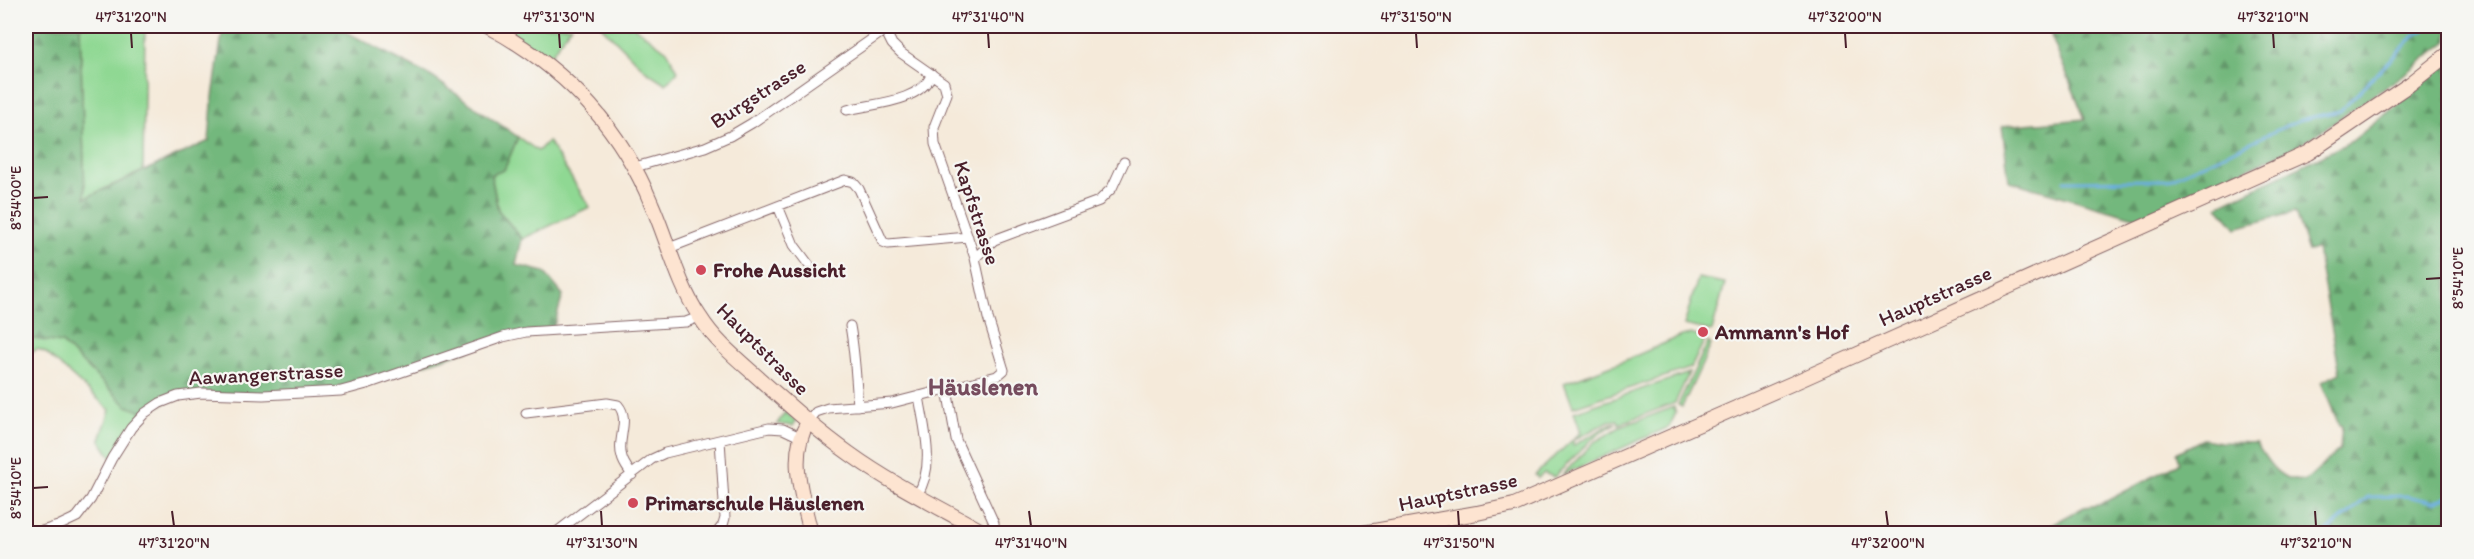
<svg xmlns="http://www.w3.org/2000/svg" width="2474" height="559" font-family="Itim,sans-serif">
	<defs>
		<pattern id="forest-firs" width="22" height="20" patternUnits="userSpaceOnUse" patternTransform="scale(1.5)"><rect width="22" height="20" fill="#73b87d"/><path d="M5 1l3.5 6h-7zM16 11l3.5 6h-7z" fill="#609567"/></pattern>
		<pattern id="park-tufts" width="24" height="20" patternUnits="userSpaceOnUse" patternTransform="scale(1.5)"><rect width="24" height="20" fill="#8fd893"/><path d="M3 7l-1-3M5 7V3M7 7l1-3M15 17l-1-3M17 17v-4M19 17l1-3" fill="none" stroke="#7db97f"/></pattern>
	</defs>
	<rect width="100%" height="100%" fill="#f6f6f2"/>
	<filter id="ink" filterUnits="userSpaceOnUse"><feTurbulence type="fractalNoise" baseFrequency=".0167" numOctaves="2"/><feDisplacementMap in="SourceGraphic" scale="12" xChannelSelector="R" yChannelSelector="G"/><feConvolveMatrix kernelMatrix="1 2 1 2 8 2 1 2 1" color-interpolation-filters="sRGB"/></filter>
	<filter id="wash" filterUnits="userSpaceOnUse"><feTurbulence type="fractalNoise" baseFrequency=".008" numOctaves="4" result="noise"/><feDisplacementMap in="SourceGraphic" scale="24" xChannelSelector="R" yChannelSelector="G"/><feGaussianBlur stdDeviation="1.35" result="paint"/><feColorMatrix in="noise" values="0 0 0 0 0 0 0 0 0 0 0 0 0 0 0 0 0 1.4 0 .05"/><feComposite in="paint" operator="in"/></filter>
	<g filter="url(#wash)">
		<rect width="100%" height="100%" fill="#f5eada"/>
		<path fill="#8fd893" stroke="#6c7c5f" stroke-width="1.5" d="M80,26H145L143,171L85,198Z
			M487,26H571L546,62Z
			M601,26H633L667,51L678,71L666,84L646,71Z
			M518,137L538,151L548,141L590,207L522,239L498,210L491,174L504,170Z
			M1698,278L1725,283L1712,331L1684,325Z
			M1691,334L1705,339L1691,368L1573,407L1564,383L1626,360L1681,336Z
			M32,337L62,343L127,405L145,413L112,458L100,440L110,410L46,353L38,349L26,354V360V338Z
			M1708,342L1711,345L1682,407L1678,405Z
			M1689,373L1675,403L1619,424L1618,420L1609,421L1574,440L1573,446L1610,424L1616,423L1594,437L1554,477L1544,473L1538,478L1535,475L1581,432L1574,412Z
			M1674,407L1676,413L1669,427L1562,475L1594,442L1620,427Z"/>
		<path fill="url(#forest-firs)" stroke="#5e6c54" stroke-width="1.5" d="M26,26H80L85,198L209,141L212,104L223,26H335L432,77L518,137L504,170L491,175L498,210L522,239L516,265L544,272L563,295L553,329L526,332L341,391L178,396L145,413L127,406L62,343L26,338Z
			M2047,26H2448V41L2409,71L2302,144L2137,218L2009,181L2002,126L2085,119Z
			M2448,64V533H2037L2084,507L2099,505L2179,463L2176,453L2203,439L2220,442L2256,443C2269,464 2278,481 2305,481L2340,449L2342,426L2339,425L2321,382L2340,373L2317,249L2308,251L2295,212L2236,228L2218,206L2352,141Z"/>
		<path fill="url(#park-tufts)" stroke="#6c7c5f" stroke-width="1.5" d="M785,412L796,421L793,426L777,424Z"/>
		<g fill="none" stroke-linecap="round" stroke-linejoin="round">
			<path stroke="#6aaddf" stroke-width="3" d="M2064,181L2168,180L2299,120L2340,111L2414,36L2430,26
				M2324,534L2368,497L2407,496L2434,502L2448,496"/>
		</g>
	</g>
	<g filter="url(#ink)">
		<g fill="none" stroke-linecap="round" stroke-linejoin="round">
			<g stroke="#866668" stroke-width="11">
				<path id="street" d="M847,110C875,103 919,103 932,74
					M635,167L705,147L730,136L752,123L885,30L887,26
					M778,206L794,245L809,265
					M669,248L845,180L853,182L859,189L883,242L888,244L968,237
					M975,258L994,240L1099,201L1112,188L1124,162
					M850,326C855,353 856,378 858,406
					M947,389L956,440L994,523L995,534
					M526,413L607,403L618,405C631,420 616,440 622,457C623,463 628,469 632,475
					M808,422L816,412L828,408L892,403L997,376L1004,370L988,318L975,258L935,144L934,127L947,94L944,83L901,53L892,44L885,30
					M917,495C936,466 924,428 919,396
					M32,534L58,526L77,517L91,499L112,458L131,428L145,413L160,403L178,396L201,393L263,395L341,391L367,384L503,337L526,332L686,322L699,317
					M554,534L652,459L665,453L769,428L783,429L800,437
					M716,534L723,525L725,518L720,440"/>
			</g>
			<g stroke="#866668" stroke-width="16">
				<path id="secondary" d="M487,26C563,66 619,124 652,205C667,239 679,287 700,317C716,343 741,362 763,382C791,407 819,432 850,454C893,485 941,508 987,534
					M808,422C787,457 803,497 811,534
					M1357,534L1477,513L1514,505L1791,384L2308,153L2410,84L2448,54"/>
			</g>
			<use href="#street" stroke="#fff" stroke-width="9"/>
			<use href="#secondary" stroke="#fde4d1" stroke-width="14"/>
		</g>
	</g>
	<path fill="none" stroke="#4a1f2b" stroke-width="2" d="M131,33L132,48M559,33L560,48M988,33L989,48M1416,33L1417,48M1845,33L1846,48M2273,33L2274,48M33,198L48,197M2426,279L2441,278M33,488L48,487M172,511L174,526M601,511L602,526M1029,511L1031,526M1458,511L1459,526M1886,511L1888,526M2315,511L2316,526"/>
	<g fill="#d1495b" stroke="#f6f6f2" stroke-width="2">
		<circle cx="701" cy="270" r="6"/>
		<circle cx="1703" cy="332" r="6"/>
		<circle cx="633" cy="503" r="6"/>
	</g>
	<g text-anchor="middle" stroke-width="4.5" stroke-linejoin="round" paint-order="stroke">
		<g font-size="21" fill="#4a1f2b" stroke="#f6f6f2">
			<text transform="translate(758 94) rotate(-33)" y="7">Burgstrasse</text>
			<text transform="translate(977 213) rotate(72)" y="7">Kapfstrasse</text>
			<text transform="translate(1935 296) rotate(-24)" y="7">Hauptstrasse</text>
			<text transform="translate(763 349) rotate(45)" y="7">Hauptstrasse</text>
			<text transform="translate(266 374) rotate(-3)" y="7">Aawangerstrasse</text>
			<text transform="translate(1458 492) rotate(-12)" y="7">Hauptstrasse</text>
		</g>
		<g font-size="21" font-weight="bold" fill="#4a1f2b" stroke="#f6f6f2" text-anchor="start">
			<text x="713" y="277">Frohe Aussicht</text>
			<text x="1715" y="339">Ammann's Hof</text>
			<text x="645" y="510">Primarschule Häuslenen</text>
		</g>
		<g font-size="24" font-weight="bold" fill="#764c5e" stroke="#f6f6f2">
			<text x="983" y="395">Häuslenen</text>
		</g>
	</g>
	<rect width="2474" height="559" fill="none" stroke="#f6f6f2" stroke-width="66"/>
	<rect x="33" y="33" width="2408" height="493" fill="none" stroke="#4a1f2b" stroke-width="2"/>
	<g font-size="15" text-anchor="middle" fill="#4a1f2b">
		<text x="131" y="22">47°31'20"N</text>
		<text x="559" y="22">47°31'30"N</text>
		<text x="988" y="22">47°31'40"N</text>
		<text x="1416" y="22">47°31'50"N</text>
		<text x="1845" y="22">47°32'00"N</text>
		<text x="2273" y="22">47°32'10"N</text>
		<text transform="translate(16 198) rotate(-90)" y="5">8°54'00"E</text>
		<text transform="translate(2458 278) rotate(-90)" y="5">8°54'10"E</text>
		<text transform="translate(16 488) rotate(-90)" y="5">8°54'10"E</text>
		<text x="174" y="548">47°31'20"N</text>
		<text x="602" y="548">47°31'30"N</text>
		<text x="1031" y="548">47°31'40"N</text>
		<text x="1459" y="548">47°31'50"N</text>
		<text x="1888" y="548">47°32'00"N</text>
		<text x="2316" y="548">47°32'10"N</text>
	</g>
</svg>
